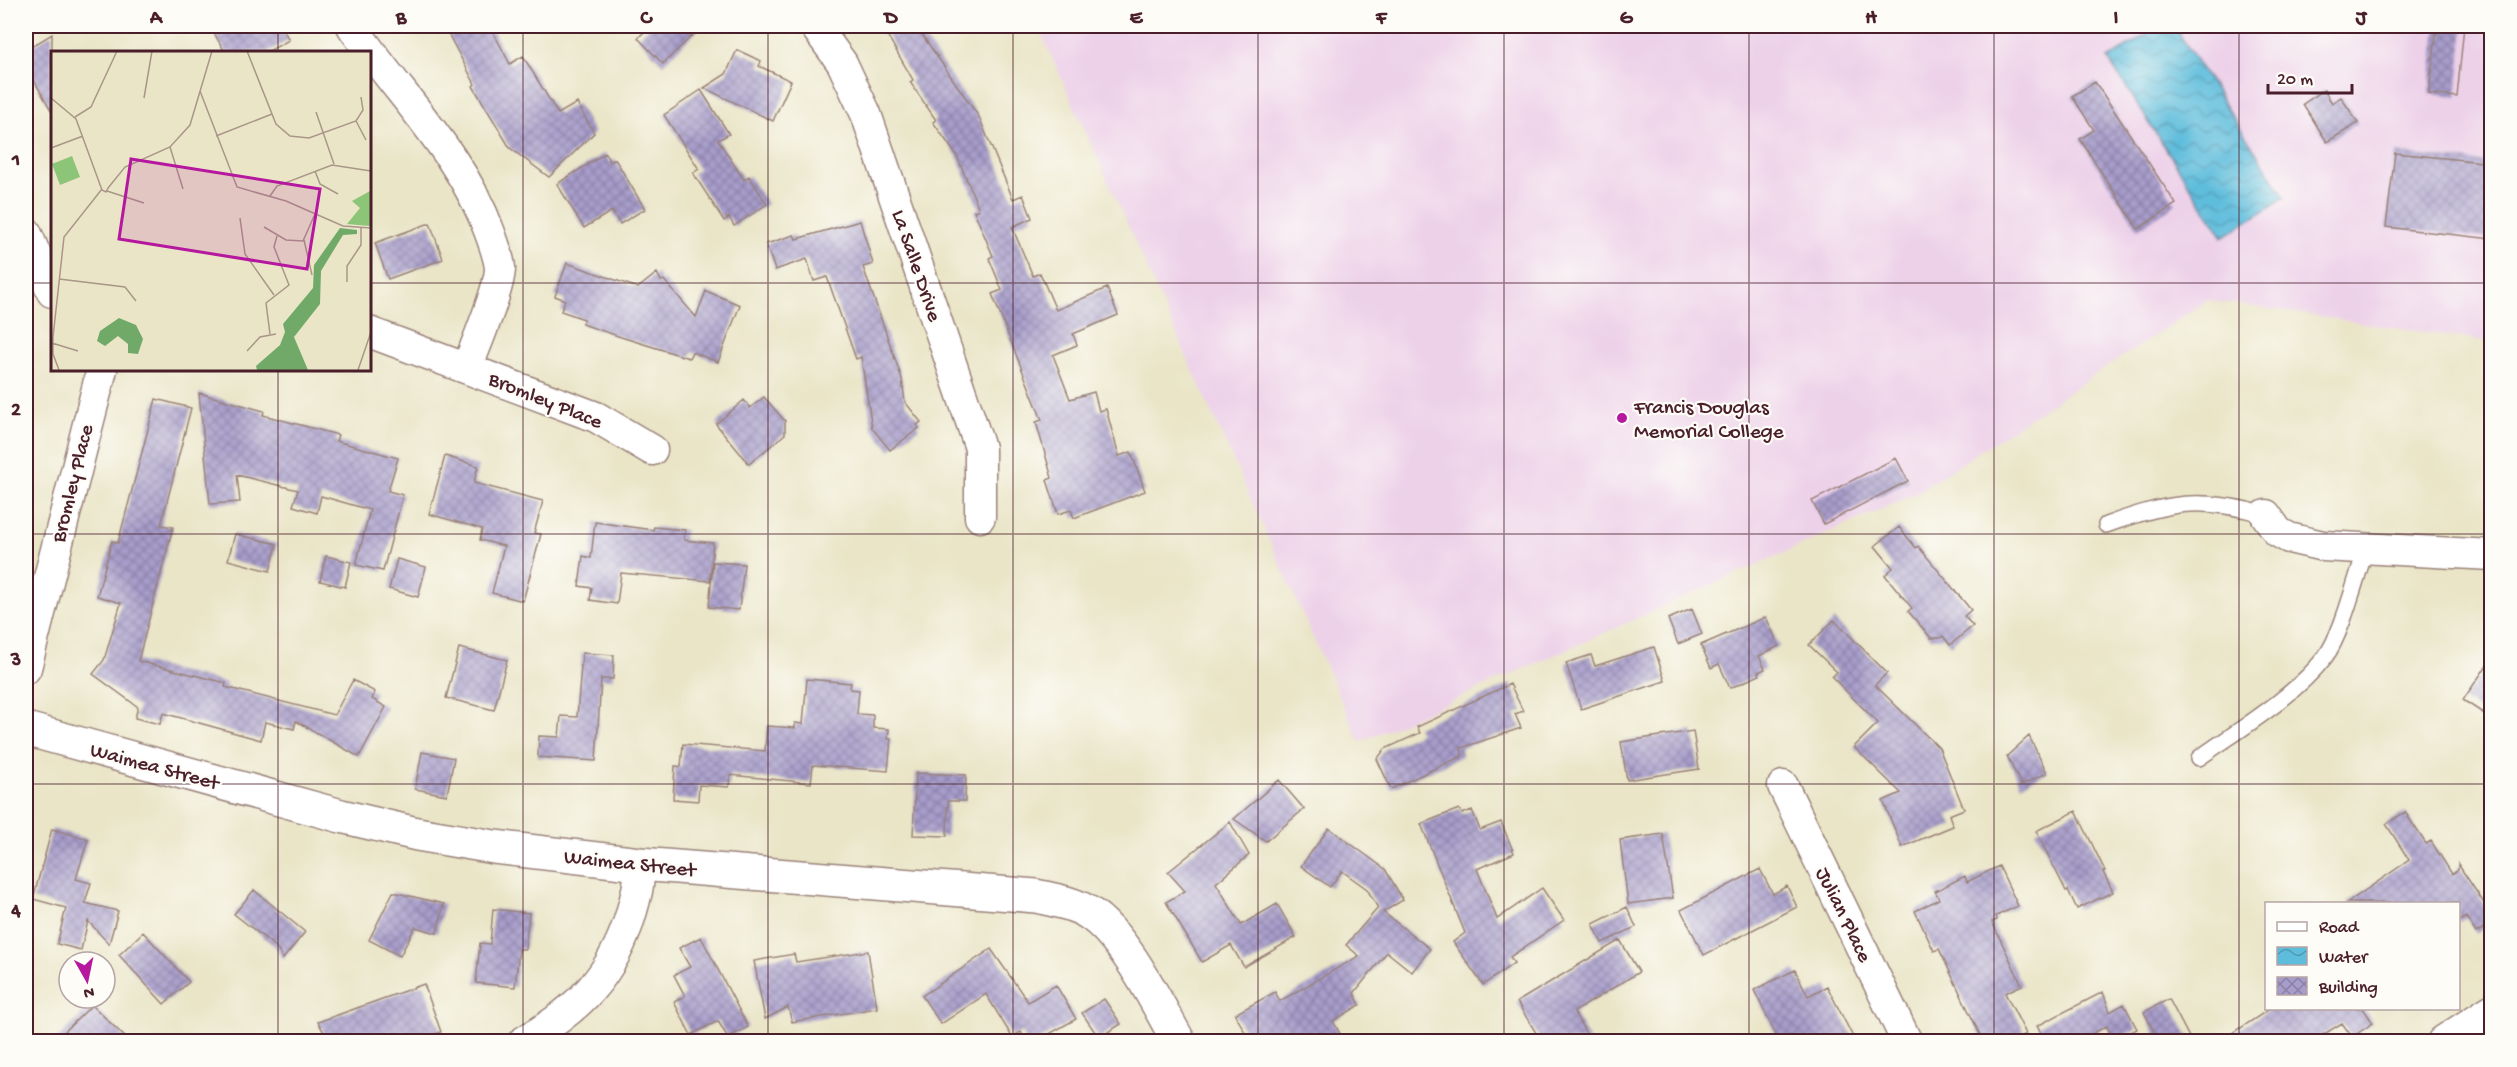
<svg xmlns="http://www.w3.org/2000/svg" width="2517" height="1067" font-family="'Gochi Hand',sans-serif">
	<defs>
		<pattern id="water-waves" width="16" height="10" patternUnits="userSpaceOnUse" patternTransform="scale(1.5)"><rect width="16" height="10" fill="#5ebddc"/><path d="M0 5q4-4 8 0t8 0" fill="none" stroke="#5099b3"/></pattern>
		<pattern id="building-cross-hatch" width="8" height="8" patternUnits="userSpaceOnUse" patternTransform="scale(1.5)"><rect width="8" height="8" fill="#a79dcb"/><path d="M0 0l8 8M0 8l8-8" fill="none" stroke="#8a7fa5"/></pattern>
	</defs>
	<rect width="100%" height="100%" fill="#fdfcf7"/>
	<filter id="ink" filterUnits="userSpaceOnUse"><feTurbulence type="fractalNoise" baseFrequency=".0167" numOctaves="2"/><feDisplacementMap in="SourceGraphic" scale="12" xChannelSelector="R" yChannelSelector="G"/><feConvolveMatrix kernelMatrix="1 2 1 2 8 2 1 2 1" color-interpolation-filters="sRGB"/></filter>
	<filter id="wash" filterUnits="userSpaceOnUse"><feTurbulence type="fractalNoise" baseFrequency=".008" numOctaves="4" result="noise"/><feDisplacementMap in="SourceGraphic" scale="24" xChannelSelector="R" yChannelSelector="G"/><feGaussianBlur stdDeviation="1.35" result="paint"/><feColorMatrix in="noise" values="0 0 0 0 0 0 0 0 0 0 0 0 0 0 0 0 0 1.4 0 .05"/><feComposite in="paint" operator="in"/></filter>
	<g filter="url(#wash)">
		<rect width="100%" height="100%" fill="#eae5c7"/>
		<path fill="#edd1e9" d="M1038,26H2491V342L2208,300L1913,495L1360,742Z"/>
		<path fill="url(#water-waves)" stroke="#546e84" stroke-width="1.5" d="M2160,26H2174L2285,197L2223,237L2108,59Z"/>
		<g id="blocks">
			<path fill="url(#building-cross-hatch)" d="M210,26H281L289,40L267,52H225Z
				M444,26H490L510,64L523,56L558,114L577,103L594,133L549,177L510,148L473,86L475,84Z
				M650,26H702L663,64L638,38Z
				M882,26H916L979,117L1013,199L1023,195L1032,218L1012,227L1033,276L1040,273L1056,310L1107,288L1118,315L1073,334L1077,345L1053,355L1070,399L1094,392L1099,411L1106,409L1119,456L1131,452L1145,491L1074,518L1071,510L1058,514L1047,480L1052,478L1036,422L1042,420L992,294L1002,290L989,258L993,256L974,211L979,209L957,156L933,122L936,120L910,82L913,80Z
				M2437,26H2464L2457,97L2429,94Z
				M52,34V112L26,66V50Z
				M737,50L761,61L759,66L791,81L773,121L704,88L726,74Z
				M2095,82L2176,204L2138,229L2080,139L2094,130L2072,96Z
				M701,90L729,134L718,140L744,180L749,176L767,204L734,226L729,217L724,221L693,173L699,169L664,115Z
				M2324,90L2332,103L2341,97L2358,123L2327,142L2303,104Z
				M605,153L610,162L615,159L645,209L620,224L612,211L584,228L557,184Z
				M2395,153L2492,163V239L2386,227Z
				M860,221L873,264L863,267L902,379L905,402L921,422L917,425L919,428L890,450L872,428L861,357L856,359L827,277L814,281L807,259L775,270L766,244L794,235L796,239Z
				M430,223L443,259L388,279L375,243Z
				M567,263L638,288L657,273L661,281L664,280L696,317L706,291L740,305L718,362L692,352L689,358L621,337L582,324L584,319L561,311L565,300L555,296Z
				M199,393L264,411L263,415L338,435L336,441L398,458L388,491L403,495L383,571L356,565L370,510L321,496L317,513L293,506L298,490L237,475L240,502L210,504Z
				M764,397L785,421V434L749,464L716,424L744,400L750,408Z
				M156,399L191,408L161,525L173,527L138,661L226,683L225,687L334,715L353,680L375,692L372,699L386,707L359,757L296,721L294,729L265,722L261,740L163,713L160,724L135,718L138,707L93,674L104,660L121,603L97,596L112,541L118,543Z
				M445,456L478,466L474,483L543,501L534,533L541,534L523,601L492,593L504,546L480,540L482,529L429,514Z
				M1896,458L1908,481L1824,524L1812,501Z
				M595,522L653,530L654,527L685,530L684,540L713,543L710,581L621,573L617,604L590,600L592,588L579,586L583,556L591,558Z
				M1899,527L1916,548L1918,546L1971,610L1964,616L1973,626L1950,645L1943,636L1940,638H1931L1908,611L1912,608L1885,575L1893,568L1875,546Z
				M235,534L277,544L270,571L228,560Z
				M326,556L351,562L345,587L320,581Z
				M397,559L426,567L418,597L389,589Z
				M713,562L744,564L739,610L709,607Z
				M1692,609L1702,634L1678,644L1668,619Z
				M1766,617L1779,646L1759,656L1765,669L1758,672L1760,675L1730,688L1719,664L1711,668L1701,645Z
				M1834,620L1887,673L1875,685L1939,748L1964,809L1949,815L1953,826L1902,847L1883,801L1901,793L1854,747L1878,723L1832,677L1837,672L1809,645Z
				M1654,647L1665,681L1581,709L1566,663L1591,655L1595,666Z
				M459,648L507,660L494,710L446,698Z
				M582,653L614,655L613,679H601L596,761L538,757L539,736L559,737L561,716L577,717Z
				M2492,658V719L2463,700Z
				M807,679L851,683L850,689L859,690L857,714L873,715V728L889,729L888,739H891L888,771L813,765L811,783L730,775L729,787L699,785L698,801L673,799L675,766L681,767L683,744L765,751L767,726L795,728V723L803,724Z
				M1510,684L1523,711L1515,714L1521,728L1461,748L1462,756L1391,789L1377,759L1385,749L1420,733L1417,727Z
				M1693,731L1699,769L1627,780L1621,742Z
				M2029,736L2047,773L2021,785L2007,756Z
				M422,752L454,758L447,795L415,789Z
				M916,773L966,775L965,801H948L947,836L913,835Z
				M1279,780L1304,809L1266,841L1234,819Z
				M1459,809L1462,814L1472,810L1480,830L1501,822L1514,853L1477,869L1497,919L1542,888L1564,920L1510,957L1514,963L1483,985L1453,942L1465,933L1421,824Z
				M2076,811L2105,871L2103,872L2113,892L2077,909L2068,890L2066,891L2036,831Z
				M2405,812L2426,844L2431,841L2452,874L2458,870V864L2492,915V923L2476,933L2466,917L2458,922V903H2347L2409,860L2386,824Z
				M1230,822L1249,855L1216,883L1241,925L1277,904L1296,937L1244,967L1231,945L1202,962L1166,902L1185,891L1168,872Z
				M1329,828L1385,869L1403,900L1383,912L1430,949L1412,972L1387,952L1354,993L1360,1005L1333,1021L1344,1041H1250L1235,1014L1275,992L1280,1001L1359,956L1346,945L1378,908L1367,889L1342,871L1330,887L1301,866Z
				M52,829L88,839L76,879L91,883L85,903L118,911L109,944L88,921L81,950L57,944L66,908L33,899Z
				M1663,834L1673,898L1628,904L1620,840Z
				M1999,866L2018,906L1996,916L1997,920L1992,922L2022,985L2005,993L2026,1034L2012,1041H1983L1939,949L1934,951L1915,911L1939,899L1935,891L1965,876L1967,882Z
				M1760,869L1773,894L1787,886L1797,907L1704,955L1681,910Z
				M254,890L305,932L283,959L276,947L234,914Z
				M393,892L444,904L437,933L415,927L400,956L369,940Z
				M1627,907L1636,927L1602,943L1593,924Z
				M493,909L529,913L525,949H519L515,987L476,983L480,943L490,944Z
				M143,932L189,982L164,1004L119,955Z
				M701,937L748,1027L728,1038L718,1021L691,1035L674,1002L685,996L674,975L690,967L679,948Z
				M1620,940L1639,972L1574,1012L1590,1041H1541L1517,1002Z
				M991,949L1028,1002L1056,985L1076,1019L1037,1041H1026L1021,1032L1012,1037L986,994L941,1024L922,996Z
				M868,951L877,1008L792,1022L788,1007L765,1019L754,961L794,954L796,962Z
				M1795,970L1808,996L1827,986L1855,1041H1779L1754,990Z
				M424,984L441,1032L414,1041H329L318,1022Z
				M2103,992L2110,1012L2124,1004L2137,1029L2114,1041L2107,1026L2078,1041H2045L2037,1026Z
				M1104,999L1121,1024L1099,1038L1082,1013Z
				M2169,999L2191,1041H2159L2144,1012Z
				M92,1005L129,1041H55Z
				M2271,1008H2363L2373,1023L2352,1037L2342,1023L2313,1041H2221Z"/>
		</g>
	</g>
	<g filter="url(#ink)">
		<use href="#blocks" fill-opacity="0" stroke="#9a8279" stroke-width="1.5"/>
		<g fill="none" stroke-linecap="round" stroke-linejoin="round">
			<g stroke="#9a8279" stroke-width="18">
				<path id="lane" d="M2106,525C2169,502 2201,496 2266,515
					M2199,758C2240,729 2294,697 2325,657C2342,635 2356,577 2366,549"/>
			</g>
			<g stroke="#9a8279" stroke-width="33">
				<path id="street" d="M352,26C398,94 462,154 490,233C494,244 499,257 500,268C500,288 475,347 467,368
					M815,26L842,63L866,114L980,448V517
					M26,232L52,292
					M369,332L596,417L652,450
					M2266,515L2278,532L2289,538L2323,546L2492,555
					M26,668L102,369
					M1783,786L1907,1042
					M523,1042C578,1010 613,976 631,914C636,897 640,882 640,864"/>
			</g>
			<g stroke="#9a8279" stroke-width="36">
				<path id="secondary" d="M26,729L341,816L417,834L494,847L640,864L1036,896C1054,900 1073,903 1089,913C1125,936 1157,1004 1179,1042
					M2444,1042L2492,1011"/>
			</g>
			<use href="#lane" stroke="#fff" stroke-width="15"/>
			<use href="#street" stroke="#fff" stroke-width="30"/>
			<use href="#secondary" stroke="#fff" stroke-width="33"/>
		</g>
	</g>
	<path fill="none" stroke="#4a1f2b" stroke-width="1.5" stroke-opacity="0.55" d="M278,26V52M523,26V1042M768,26V1042M1013,26V1042M1258,26V1042M1504,26V1042M1749,26V1042M1994,26V1042M2239,26V1042M26,283H52M369,283H2492M278,369V1042M26,534H2492M26,784H2492"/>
	<circle fill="#b5179e" stroke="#fdfcf7" stroke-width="2" cx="1622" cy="418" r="6"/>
	<g text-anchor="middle" stroke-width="4.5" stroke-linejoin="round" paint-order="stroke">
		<g font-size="21" fill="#4a1f2b" stroke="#fdfcf7">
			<text transform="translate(918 265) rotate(71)" y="7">La Salle Drive</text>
			<text transform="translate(546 399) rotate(22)" y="7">Bromley Place</text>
			<text transform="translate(71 483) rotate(-76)" y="7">Bromley Place</text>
			<text transform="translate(155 765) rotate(15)" y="7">Waimea Street</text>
			<text transform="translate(630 862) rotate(6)" y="7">Waimea Street</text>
			<text transform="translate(1845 914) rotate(64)" y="7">Julian Place</text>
		</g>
		<g font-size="21" fill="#4a1f2b" stroke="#fdfcf7" text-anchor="start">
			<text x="1634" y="413">Francis Douglas<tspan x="1634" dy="24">Memorial College</tspan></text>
		</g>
	</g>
	<g transform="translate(51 51)">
		<rect width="320" height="320" fill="#eae5c7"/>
		<path d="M289,177L306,179V183L292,184L270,220L269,253L243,286L257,319H206L205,315L229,294L234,281L232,273L262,237L263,214ZM68,267L85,274L92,288L87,303L77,302V293L67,285L54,295L46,290L49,280Z" fill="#71aa68"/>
		<path d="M21,105L29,126L9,134L1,113ZM319,140V175L296,173L309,157L301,150Z" fill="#8cc478"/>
		<path fill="none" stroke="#aa9689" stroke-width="1.5" d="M196,0L225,73L239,85L258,87L305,70L312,59L310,46M149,40L186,136L235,150L292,175L320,177M0,47L25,68L51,139L55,141L57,137M93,47L101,0M265,61L283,113M24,66L40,56L66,0M305,70L315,89M165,85L221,63M119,96L132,138M0,97L32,85M264,120L269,133L287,143M57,137L74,116L119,96L139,74L161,0M56,140L93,152M219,145L226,135L281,114L320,120M189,167L194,203L223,244M213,176L235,189L252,190L264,163M253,189L261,224M8,228L74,236L85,250M296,231V215L310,194V177M219,283L215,252L238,234L223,196L226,185M1,292L27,300M196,300L209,286L225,283M8,319L2,303V286L13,186L51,138M307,319L320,281"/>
		<path fill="#b5179e" fill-opacity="0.15" stroke="#b5179e" stroke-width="3" d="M80,108L269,138L256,218L68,188Z"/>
		<rect width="320" height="320" fill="none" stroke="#4a1f2b" stroke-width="3"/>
	</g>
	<rect width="2517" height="1067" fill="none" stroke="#fdfcf7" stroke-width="66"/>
	<rect x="2265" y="902" width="195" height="108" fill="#fdfcf7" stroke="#b5a4a5" stroke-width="1.5"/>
	<rect x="2277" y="922" width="30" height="9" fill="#ffffff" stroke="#b5a4a5" stroke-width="1.5"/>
	<text x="2319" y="932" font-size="18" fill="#4a1f2b">Road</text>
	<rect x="2277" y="947" width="30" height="18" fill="url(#water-waves)" stroke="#b5a4a5" stroke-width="1.5"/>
	<text x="2319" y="962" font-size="18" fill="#4a1f2b">Water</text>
	<rect x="2277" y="977" width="30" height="18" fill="url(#building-cross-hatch)" stroke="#b5a4a5" stroke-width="1.5"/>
	<text x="2319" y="992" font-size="18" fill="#4a1f2b">Building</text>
	<g transform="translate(87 980) rotate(171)"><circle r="28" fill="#fdfcf7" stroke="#b5a4a5" stroke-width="1.5"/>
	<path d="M0-4.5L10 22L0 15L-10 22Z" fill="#b5179e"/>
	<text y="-9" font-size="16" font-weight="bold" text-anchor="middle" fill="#4a1f2b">N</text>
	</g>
	<path d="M2268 84v9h84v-9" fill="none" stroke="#4a1f2b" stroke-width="3"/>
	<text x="2277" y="84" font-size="18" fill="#4a1f2b" stroke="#fdfcf7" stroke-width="4.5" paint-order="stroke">20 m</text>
	<rect x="33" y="33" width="2451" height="1001" fill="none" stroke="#4a1f2b" stroke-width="2"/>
	<g font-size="20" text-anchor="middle" font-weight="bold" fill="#4a1f2b">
		<text x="156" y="23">A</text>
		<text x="401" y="23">B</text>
		<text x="646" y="23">C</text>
		<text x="891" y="23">D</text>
		<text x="1136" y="23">E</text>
		<text x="1381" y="23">F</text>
		<text x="1626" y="23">G</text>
		<text x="1871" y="23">H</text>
		<text x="2116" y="23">I</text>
		<text x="2361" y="23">J</text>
		<text x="16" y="165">1</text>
		<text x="16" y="415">2</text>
		<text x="16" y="665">3</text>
		<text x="16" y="916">4</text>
	</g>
</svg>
